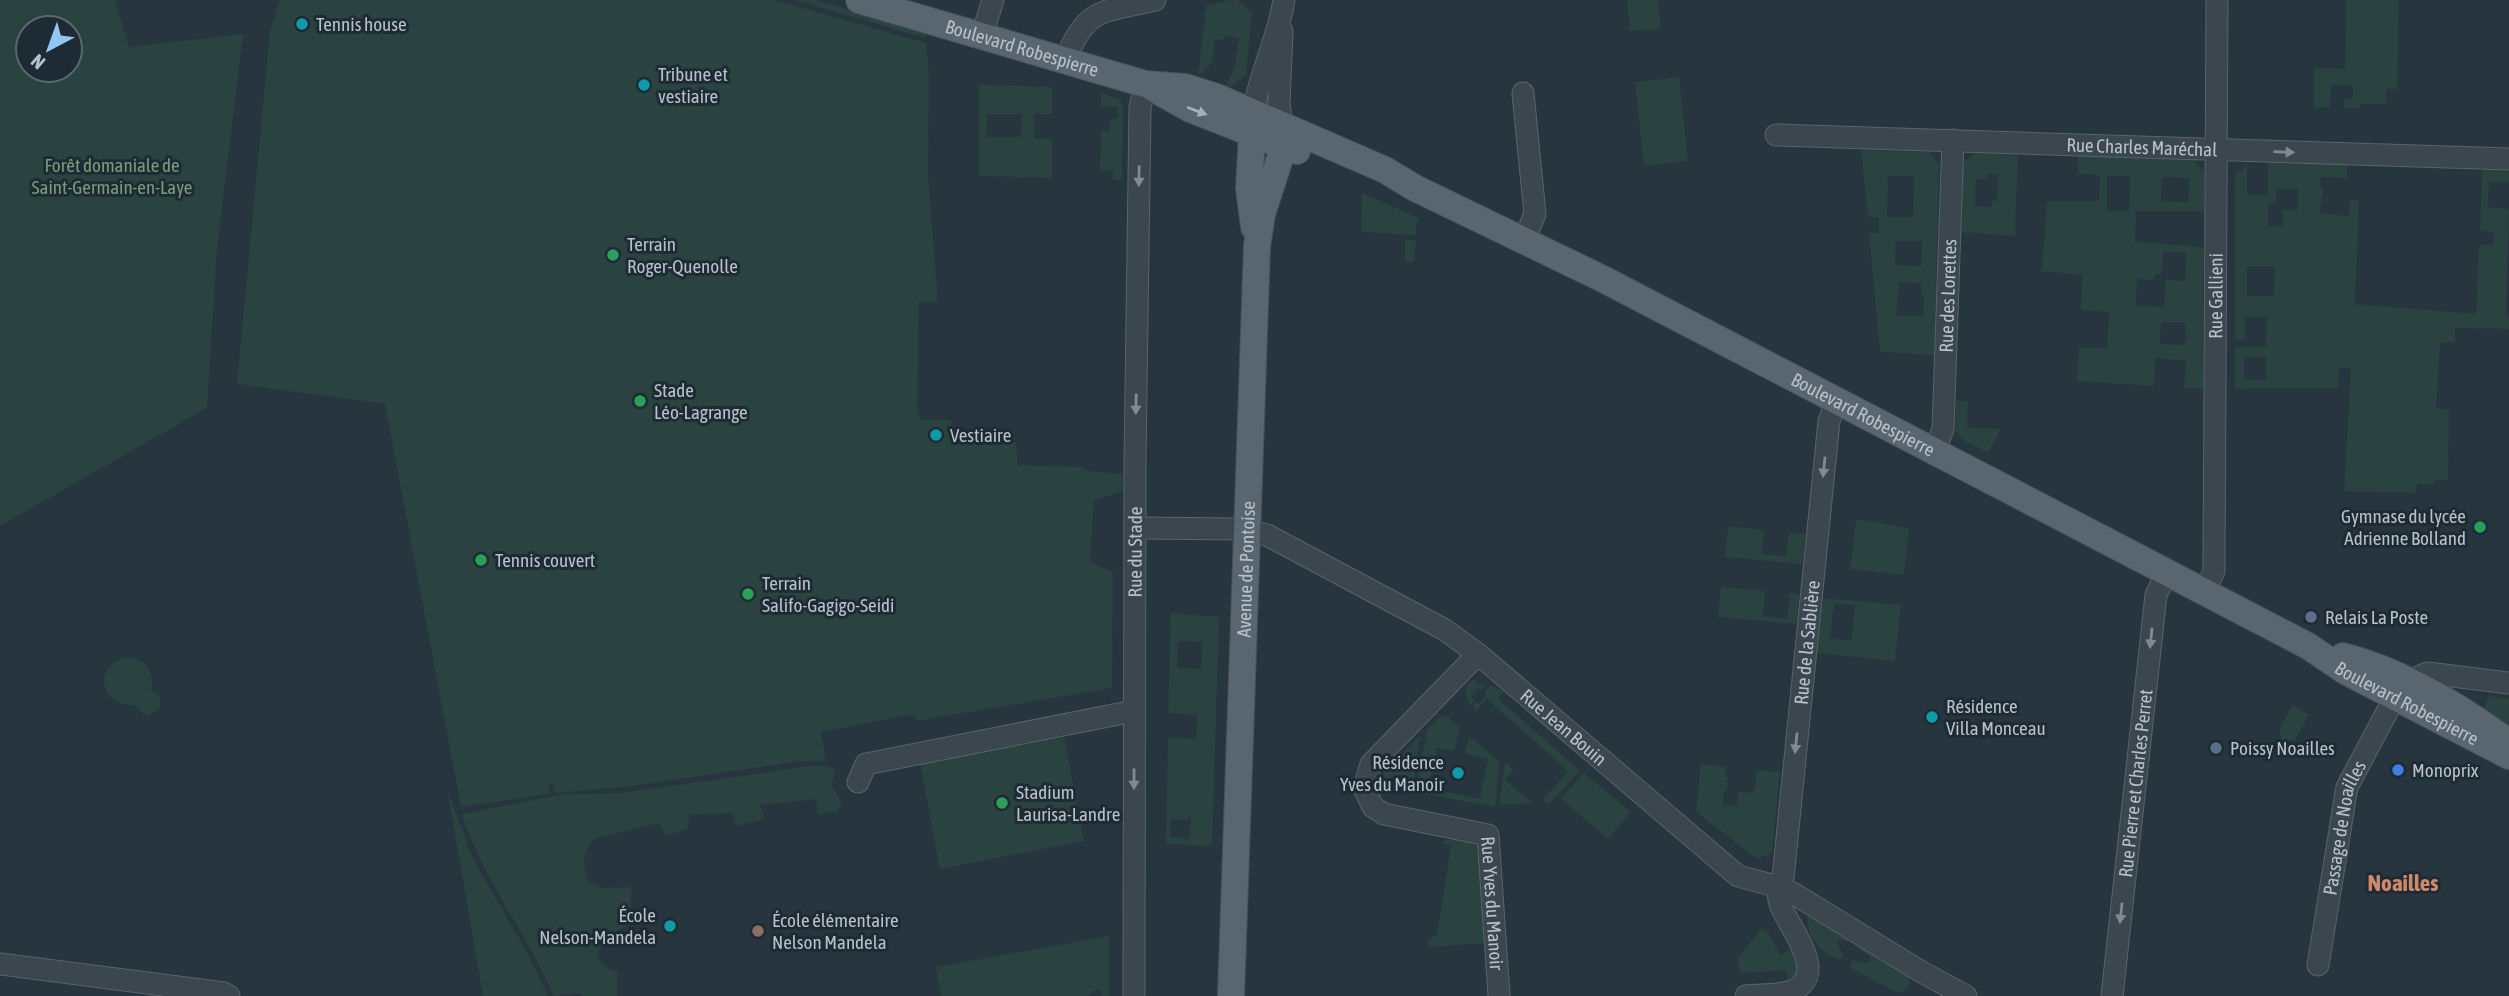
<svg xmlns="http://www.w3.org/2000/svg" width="2509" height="996" font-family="'Asap Condensed',sans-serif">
	<rect width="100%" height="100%" fill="#27353f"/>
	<path fill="#2a4240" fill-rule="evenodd" d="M0,0H115L129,47L243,34L217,250L207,408L0,526ZM28,28H70V70H28Z
		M280,0H774L926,43L929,72L928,174L937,289V302H919L917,407L921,420H951L952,438L1016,443L1018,465L1082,467L1088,471L1122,474L1123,491L1094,500L1090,562L1113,572L1112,688L916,721L915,714L821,732L826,761H800L633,786L555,793L552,783L548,784L550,794L461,807L385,404L237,384L270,30Z
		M795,0H816L927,32L925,38Z
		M1231,0H1237L1252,12L1246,75L1230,87L1226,85L1235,67L1239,38L1225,36L1224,40L1215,39L1212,63L1198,76L1206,6Z
		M1627,0H1658L1661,29L1630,31Z
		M2346,0H2399L2397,89H2386V104H2361L2360,108H2344V99H2353V85H2331L2330,107H2314V68L2345,69Z
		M1679,77L1688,161L1644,166L1635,82Z
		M979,85L1052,87V114H1034V138L1052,139V178L979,176ZM987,114H1022L1021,137H986Z
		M1101,92L1120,100L1123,106L1122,180H1113V171L1100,170L1101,131H1110V119L1118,118V107L1101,106Z
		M1861,150L1929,152L1939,164L1934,355L1880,352L1869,233H1879V217H1868ZM1888,176H1914L1913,217H1887ZM1896,241H1922L1921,266L1895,265ZM1899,282L1921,283V295L1924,296L1923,316L1896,315Z
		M1975,153L2018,155L2015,236L1961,232L1963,163ZM1987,174L1998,175L1997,201H1992L1991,207L1975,206L1976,179H1986Z
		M2078,156L2193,160L2204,170V211H2136L2135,242L2204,247L2203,389L2184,388L2186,361L2156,358L2154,386L2077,381L2079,347L2107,348L2109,312L2081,310L2082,275L2042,271L2047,201H2099L2100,175L2078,174ZM2107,176H2130L2129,211H2107ZM2162,177L2189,178L2188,202L2161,201ZM2163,252L2186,253L2185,281L2165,280L2164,307L2136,306L2137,279L2154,280L2155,274H2162ZM2161,322H2185V334L2188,337L2184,345L2160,344Z
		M2268,161L2347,164V178L2321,177L2320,187L2323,188L2320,213L2348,216L2350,200H2359L2355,304L2476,314L2479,245H2494V232L2480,231L2482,169L2509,170V182L2489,181L2488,207L2509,209L2506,316H2509V329L2455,328V342L2440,343L2436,408L2449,410L2448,480H2435L2434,484H2417L2416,493L2344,491L2351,368H2339L2338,388L2235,389V347H2266L2267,317H2245V339H2235V175L2247,165V195H2268ZM2276,189H2298V210H2283V226H2268V203L2276,202ZM2247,266H2275L2274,296H2247ZM2244,357H2266V380L2244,379Z
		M1362,193L1419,218L1416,224V235L1361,232Z
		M1405,240H1416L1414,262H1405Z
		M1956,400L1968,402L1967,428L2001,429L1988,453L1963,440L1955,430Z
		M1856,519L1909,528L1904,575L1850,569Z
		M1728,526L1764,530L1762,554L1786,556L1789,533L1805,534L1802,564L1725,557Z
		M1721,587L1765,591L1763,616L1787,619L1790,593L1799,594L1796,624L1718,617Z
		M1823,598L1901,605L1895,661L1817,653ZM1834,603L1855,605L1851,641L1830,638Z
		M1171,613L1219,617L1212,846L1166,844L1168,738L1196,739L1197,715L1168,713ZM1178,641L1202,642L1201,669L1177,668ZM1188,817L1191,818L1189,839L1170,837L1171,819L1187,820Z
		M125,657C146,658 155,671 151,691L160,696V709L149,715L143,714L135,705C100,707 92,667 125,657Z
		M1476,679L1477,684L1486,685L1481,690L1478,688L1471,697L1474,700L1471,707C1466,699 1464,691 1468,683Z
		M1489,686L1504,691L1498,699L1580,770L1549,805L1543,800L1568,771L1487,699L1476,711L1473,708L1476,701L1479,704L1486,695L1484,692Z
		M2488,696L2509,699V726L2483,712Z
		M2292,705L2309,715L2295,740L2289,741L2282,739L2279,731Z
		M1441,716L1448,717L1460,728L1454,751L1437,748L1428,788L1480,799L1488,759L1465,753L1469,736L1500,762L1495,807L1415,792L1427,730Z
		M1420,736L1412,791L1379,781L1380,776Z
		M1064,737L1084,841L940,869L920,764Z
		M1505,762L1514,770L1505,780L1533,803L1499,805Z
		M1701,764L1726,767L1725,777L1728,778L1727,791H1724L1723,805L1737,806L1739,792L1754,793L1757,770L1780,772L1772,853L1757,859L1696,812Z
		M818,765L835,768L832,786L842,803L837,811L818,815L816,799L760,805L764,819L736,826L733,813L689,815L688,829L666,836L659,823L594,839C583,852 582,866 588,881L602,888L632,887L628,925L609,936L598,950C597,962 606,969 617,972V996H581L580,993L554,996C527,933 482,879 462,814L542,798L569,794L621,793Z
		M1584,773L1631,812L1608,839L1561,799Z
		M447,788L473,859L522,943L548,996H483Z
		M1462,838L1480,847L1486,943L1427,947L1429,938L1437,935L1451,846L1443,843L1444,841Z
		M1808,913L1853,942L1838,940V945L1844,956L1838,960C1817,947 1806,940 1808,913Z
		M1762,928L1770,935L1780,955L1793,948L1797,960L1798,973L1788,981L1785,970L1741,973L1737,959Z
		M1109,936V996H1102L1099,988L1086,996H941L936,967Z
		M1857,945L1907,973L1910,983L1902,993L1896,992L1850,968L1852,960L1868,963L1870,961V957L1857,947Z"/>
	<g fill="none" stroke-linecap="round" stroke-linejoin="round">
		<g stroke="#58646c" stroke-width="23">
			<g id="minor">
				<path d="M1282,31L1279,104L1282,125"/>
				<path d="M982,35L993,0"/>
				<path d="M1066,59C1086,6 1105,12 1155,0"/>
				<path d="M1523,93L1535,214L1524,240"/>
				<path d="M1253,112C1260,73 1278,38 1284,0"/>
				<path id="s1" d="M1776,135L2509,159"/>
				<path id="s2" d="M1934,452L1943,429L1953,140"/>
				<path id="s3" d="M1135,528L1245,529L1267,535L1445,630L1478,654L1738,876L1779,887L1796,895L1920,971L1966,996"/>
				<path id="s4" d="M2205,592L2214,571L2217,0"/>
				<path id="s5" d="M1478,654L1371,764L1364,788L1373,807L1384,814L1488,835L1499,996"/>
				<path d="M2405,693L2413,679L2428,673L2509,683"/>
				<path d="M858,782L866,764L1134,711"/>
				<path d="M0,964L224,993L229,996"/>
				<path id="s6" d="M2318,965L2347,787L2395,697"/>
				<path id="s7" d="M1134,996L1135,462L1140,108L1145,84"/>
				<path id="s8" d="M1746,996C1760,994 1781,996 1794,990C1829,972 1788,927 1780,904C1777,896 1779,886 1783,878L1829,421L1836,401"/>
				<path id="s9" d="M2112,996L2156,595L2167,572"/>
			</g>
		</g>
		<g stroke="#47525b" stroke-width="28">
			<g id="major">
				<path id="s10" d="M859,0L1145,84L1185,87L1217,97L1385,170L1415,188L1603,279L2145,561L2308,646L2345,671L2509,756"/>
				<path d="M1153,88L1190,109L1297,151"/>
				<path d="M1253,118L1249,188L1254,227"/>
				<path d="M2343,656C2402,671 2459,706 2507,741"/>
				<path id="s11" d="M1231,996L1257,246L1262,214L1284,146L1282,125"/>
			</g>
		</g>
		<use href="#minor" stroke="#3b464f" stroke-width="21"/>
		<use href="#major" stroke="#59656f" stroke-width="26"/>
	</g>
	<defs><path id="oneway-solid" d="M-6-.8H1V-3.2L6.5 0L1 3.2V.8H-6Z" transform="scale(1.75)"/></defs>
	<use fill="#a4afb7" href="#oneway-solid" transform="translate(1197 111) rotate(21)"/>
	<g fill="#7f8a92">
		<use href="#oneway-solid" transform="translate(2284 152) rotate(2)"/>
		<use href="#oneway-solid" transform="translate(1139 176) rotate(91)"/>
		<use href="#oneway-solid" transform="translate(1136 404) rotate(91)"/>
		<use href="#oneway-solid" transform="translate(1824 467) rotate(96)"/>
		<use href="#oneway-solid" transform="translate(2151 638) rotate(96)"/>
		<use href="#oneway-solid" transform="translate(1796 743) rotate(96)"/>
		<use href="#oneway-solid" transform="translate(1134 779) rotate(90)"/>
		<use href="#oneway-solid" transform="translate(2121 913) rotate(96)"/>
	</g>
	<g fill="#0f9aa8" stroke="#1f2b34" stroke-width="2.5">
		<circle cx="302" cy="24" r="7"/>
		<circle cx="644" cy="85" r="7"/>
		<circle cx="936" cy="435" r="7"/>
		<circle cx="1932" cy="717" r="7"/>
		<circle cx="1458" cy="773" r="7"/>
		<circle cx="670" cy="926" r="7"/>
	</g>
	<g fill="#2e9e5b" stroke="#1f2b34" stroke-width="2.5">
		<circle cx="613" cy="255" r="7"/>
		<circle cx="640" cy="401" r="7"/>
		<circle cx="2480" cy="527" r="7"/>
		<circle cx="481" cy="560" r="7"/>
		<circle cx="748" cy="594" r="7"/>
		<circle cx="1002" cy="803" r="7"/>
	</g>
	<g fill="#5c6f8a" stroke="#1f2b34" stroke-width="2.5">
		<circle cx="2311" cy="617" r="7"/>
		<circle cx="2216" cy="748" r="7"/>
	</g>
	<circle fill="#3f7fe0" stroke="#1f2b34" stroke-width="2.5" cx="2398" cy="770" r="7"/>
	<circle fill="#8d6e63" stroke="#1f2b34" stroke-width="2.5" cx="758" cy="931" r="7"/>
	<g text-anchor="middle" stroke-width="6" stroke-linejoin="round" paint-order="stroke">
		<g font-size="19" fill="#b7c1c9" stroke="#1f2b34" text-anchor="start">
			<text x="316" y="31">Tennis house</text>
			<text x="658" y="81">Tribune et<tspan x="658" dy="22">vestiaire</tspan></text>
			<text x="627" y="251">Terrain<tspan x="627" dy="22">Roger-Quenolle</tspan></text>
			<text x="654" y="397">Stade<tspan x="654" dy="22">Léo-Lagrange</tspan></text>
			<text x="950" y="442">Vestiaire</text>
			<text x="2466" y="523" text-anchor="end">Gymnase du lycée<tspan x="2466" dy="22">Adrienne Bolland</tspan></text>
			<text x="495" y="567">Tennis couvert</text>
			<text x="762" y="590">Terrain<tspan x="762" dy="22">Salifo-Gagigo-Seidi</tspan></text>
			<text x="2325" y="624">Relais La Poste</text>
			<text x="1946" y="713">Résidence<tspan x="1946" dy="22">Villa Monceau</tspan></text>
			<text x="2230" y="755">Poissy Noailles</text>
			<text x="1444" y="769" text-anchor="end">Résidence<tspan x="1444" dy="22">Yves du Manoir</tspan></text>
			<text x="2412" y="777">Monoprix</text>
			<text x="1016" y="799">Stadium<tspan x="1016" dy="22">Laurisa-Landre</tspan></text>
			<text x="656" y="922" text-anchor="end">École<tspan x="656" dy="22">Nelson-Mandela</tspan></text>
			<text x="772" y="927">École élémentaire<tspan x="772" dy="22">Nelson Mandela</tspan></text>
		</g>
		<g font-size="19" fill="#b7c1c9" stroke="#1f2b34">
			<text dy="7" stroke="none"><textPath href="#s10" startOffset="170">Boulevard Robespierre</textPath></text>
			<text dy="7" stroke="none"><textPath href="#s1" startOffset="366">Rue Charles Maréchal</textPath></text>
			<text dy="7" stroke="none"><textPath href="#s2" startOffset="158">Rue des Lorettes</textPath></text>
			<text dy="7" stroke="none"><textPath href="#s4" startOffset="298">Rue Gallieni</textPath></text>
			<text dy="7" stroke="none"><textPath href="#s10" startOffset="1092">Boulevard Robespierre</textPath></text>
			<text dy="7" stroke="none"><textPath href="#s7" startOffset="444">Rue du Stade</textPath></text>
			<text dy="7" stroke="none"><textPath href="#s11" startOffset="427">Avenue de Pontoise</textPath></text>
			<text dy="7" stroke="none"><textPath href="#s8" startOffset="410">Rue de la Sablière</textPath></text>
			<text dy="7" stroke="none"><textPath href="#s10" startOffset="1708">Boulevard Robespierre</textPath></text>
			<text dy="7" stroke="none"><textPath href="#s3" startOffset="488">Rue Jean Bouin</textPath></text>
			<text dy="7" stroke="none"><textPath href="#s9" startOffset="214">Rue Pierre et Charles Perret</textPath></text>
			<text dy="7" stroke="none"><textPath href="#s6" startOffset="140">Passage de Noailles</textPath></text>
			<text dy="7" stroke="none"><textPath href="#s5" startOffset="387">Rue Yves du Manoir</textPath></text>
		</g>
		<g font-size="19" fill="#769e79" stroke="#1f2b34">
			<text x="112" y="172">Forêt domaniale de<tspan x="112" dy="22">Saint-Germain-en-Laye</tspan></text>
		</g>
		<g font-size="23" font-weight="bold" fill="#d0886b" stroke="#1f2b34">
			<text x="2403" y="891">Noailles</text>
		</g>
	</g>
	<g transform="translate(49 49) rotate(221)"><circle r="33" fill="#1f2b34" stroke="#5c6770" stroke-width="2"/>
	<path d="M0-5L12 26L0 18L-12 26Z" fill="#93c7f3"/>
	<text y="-10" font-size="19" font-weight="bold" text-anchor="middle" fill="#b7c1c9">N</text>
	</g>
</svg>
